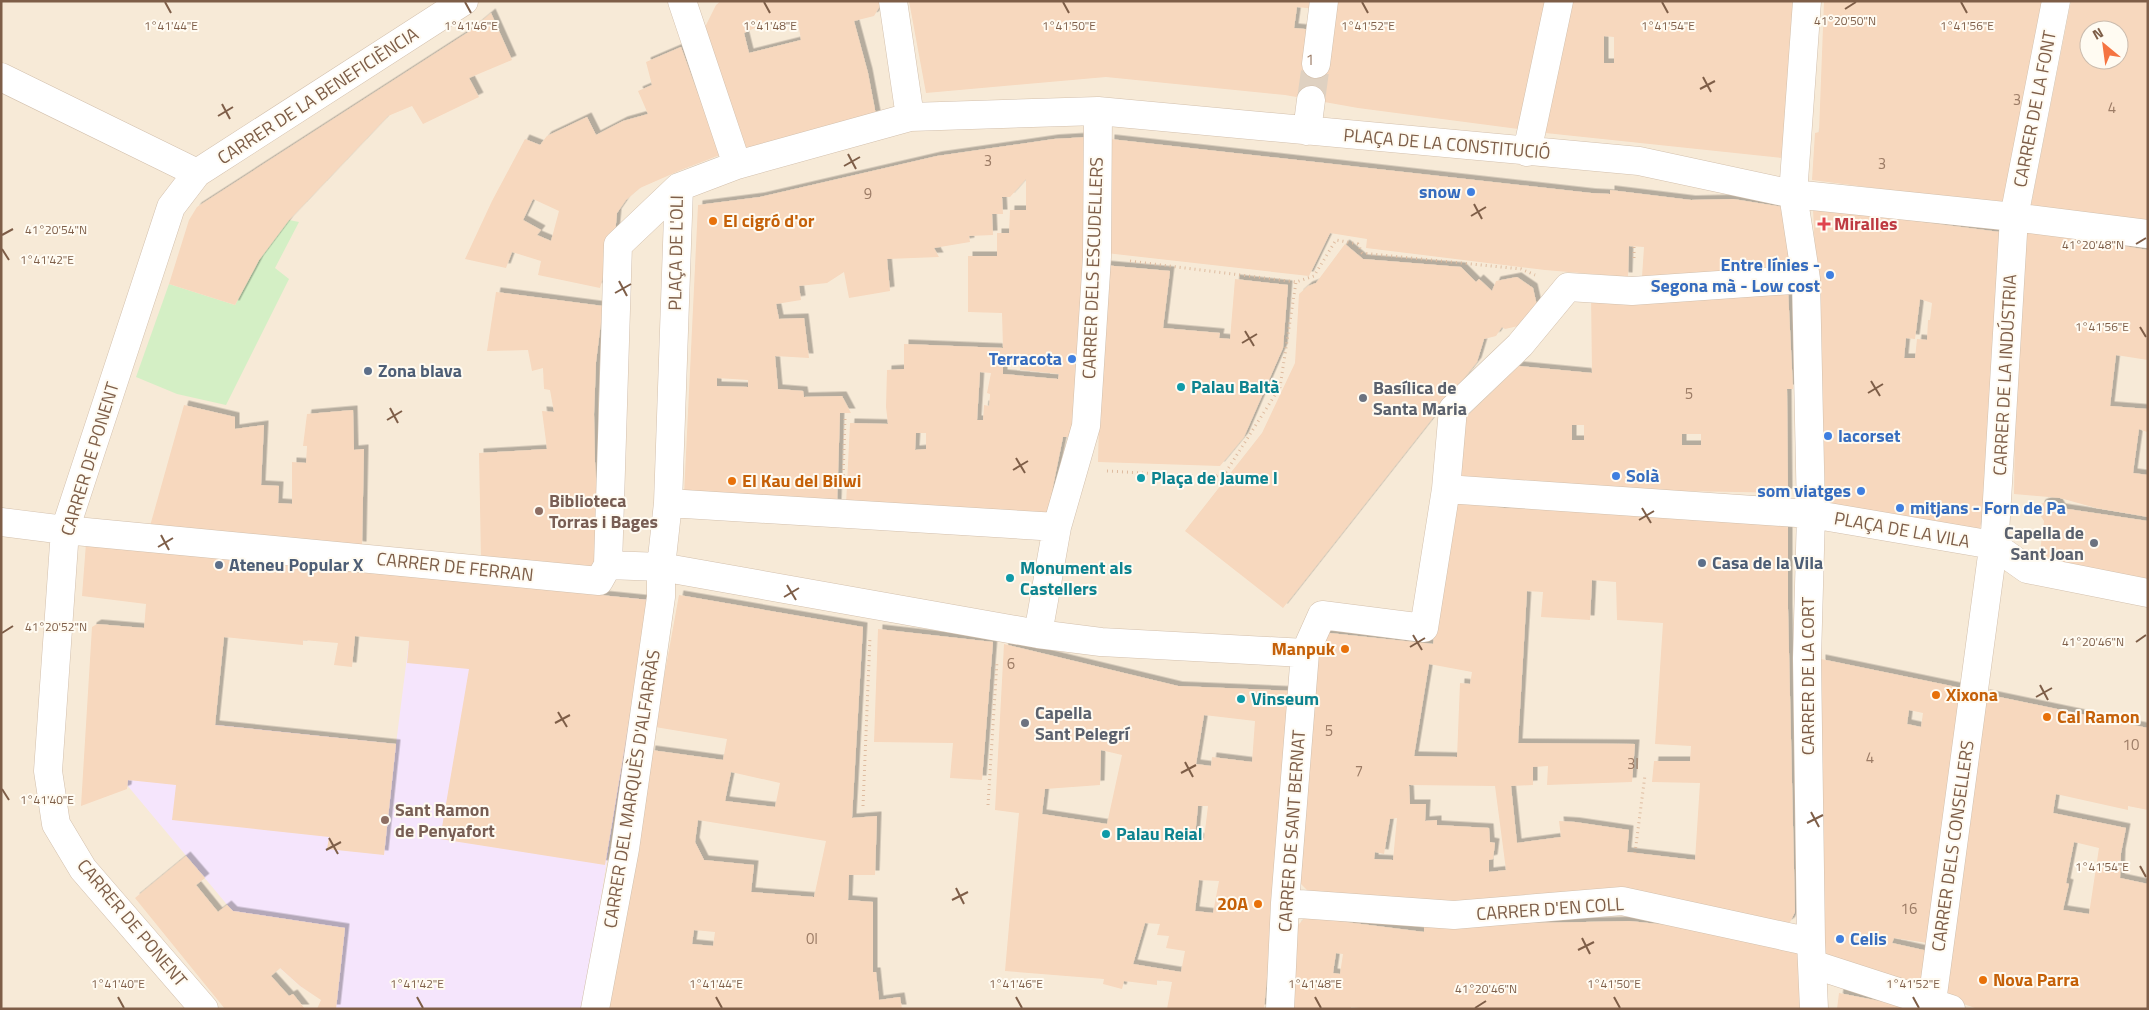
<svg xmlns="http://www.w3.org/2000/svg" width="2149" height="1010" font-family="'Titillium Web',sans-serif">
	<defs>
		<filter id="shadow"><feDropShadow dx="4.5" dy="-4.5" stdDeviation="0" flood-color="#0004"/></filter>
	</defs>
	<rect width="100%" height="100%" fill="#fff7e9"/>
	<path fill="#f7ead7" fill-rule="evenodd" d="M1,1H2148V1009H1ZM2089,30H2119V60H2089Z"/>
	<path fill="#f5e5fc" d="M417,578L649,600L583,1009H337L300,986L280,968L127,785L135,716L396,744Z"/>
	<path fill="#d4efc5" d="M289,220L299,222L275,268L289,279L226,405L177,394L136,377L169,284L235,305L259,260Z"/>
	<path fill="#f7d8be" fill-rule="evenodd" filter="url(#shadow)" d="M721,1H883L874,16L854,21L868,73L876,115L743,149L703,31L716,5ZM798,22L801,40L749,53L744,33L757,27Z
		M909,1H1317L1316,9L1297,7L1294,28L1315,30L1330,1H1545L1526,130L1358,108L1285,95L1106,77L926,93Z
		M1569,1H1799L1791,159L1536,132ZM1604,36L1614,37V63H1604Z
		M1824,1H2047L2006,205L1812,180L1815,133L1819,132Z
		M2071,1H2148V222L2034,209L2031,205ZM2089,30H2119V60H2089Z
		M491,13L512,60L469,78L479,97L423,124L412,106L388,116L289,220L259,260L235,305L169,284L189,220L197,207L470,31Z
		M681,47L720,155L681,170L640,188L626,200L617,213L615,234L600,288L538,275L541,261L512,252L506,268L465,259L492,201L525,139L540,145L547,136L587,117L596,135L623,121L648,114L638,91L652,85L646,62ZM533,199L559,211L551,241L537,235L541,230L523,220Z
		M1088,137L1077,437H1063L1047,516L846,505L850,423L888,424L886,407L887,370L904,369V344L1003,348L1002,313L968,312V256H997V233H1009L1010,210H1026V179L1010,197H1002L1003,214H992L993,235L969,236L970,242L934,248L939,257L887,259L890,291L849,298L844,272L827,283L799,286L801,300L776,304L779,319L804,318L809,358L775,356L778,389L803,391L804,397L842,396L851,413H840L837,504L684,495L698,205L760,197L937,156L1054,139ZM1003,363L1020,364V370L1059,374L1058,379L1003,374ZM980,372L991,373L987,393L990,394V396L989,406L984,405L983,420H977ZM717,378L748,380V387L717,386ZM916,433H926V449L915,450Z
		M1110,139L1591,193L1610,194V190L1691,200L1733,199L1783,207L1792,276L1642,277L1644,247L1629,246L1628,277L1545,270L1366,248L1367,239L1330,233L1309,276L1106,253Z
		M1813,208L2000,232L1989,451L1980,530L1826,508ZM1920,299L1932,303L1930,320H1928L1927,340L1917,339L1915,358H1904L1906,338L1915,339Z
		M2026,230L2148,250V360L2116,355L2110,406L2148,409L2147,432L2139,429L2133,473L2148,475V517L2096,508L2060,498L2014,494L2016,358Z
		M1345,244L1363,259L1461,267L1476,282L1479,279L1492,291L1496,281L1517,277L1533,288L1538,310L1527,324L1505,329L1502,327L1496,336L1484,339L1477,362L1283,608L1185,531L1262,433L1295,363L1299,294L1308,286L1316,283Z
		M1103,265L1170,271L1163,328L1220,333L1219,338L1230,339L1235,279L1288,285L1283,348L1244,437L1220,466L1098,462Z
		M1788,290L1793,389H1787L1788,493L1680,491L1456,481L1462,421L1519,366L1592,373L1591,294ZM1572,425H1584V440H1572ZM1682,434H1701V445H1682Z
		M496,292L603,306L596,362L594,414L595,462L602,568L481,559L479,453L547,449L542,411L554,412L550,390L544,389L543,368L532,371L528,350L487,351Z
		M184,405L235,417V429L264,425L261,485L279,486L278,503L292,504V462L306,463L307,446H303L307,414L353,410L354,450L364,449L362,546L150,526Z
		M2050,500L2058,503L2061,508L2148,521V584L2038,566L2044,521L2038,512L2041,504Z
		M1456,502L1504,508L1788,518V609L1795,912L1790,922L1785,925L1511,902H1417L1308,891L1299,882L1320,632L1433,644ZM1592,580L1616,582L1617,620L1663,623L1655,744L1691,746L1690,761H1654L1652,782L1700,783L1695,860L1627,852L1629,830L1575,822L1559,821L1561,837L1517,843L1511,786L1533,785V767L1548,766L1547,785L1632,782L1635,744L1518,743L1527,591L1543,592L1541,617L1590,620ZM1429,664L1472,672L1470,684L1460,683L1457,757L1414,756ZM1409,785L1495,786L1506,870L1489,872V860L1493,859L1495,843L1490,842L1489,828L1437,825V820L1425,821L1426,804H1410ZM1397,818L1393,860L1374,859L1375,852L1384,854L1390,819Z
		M86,543L649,600L605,865L440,839L469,669L407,663L409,641L355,636L352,667L334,665L338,643L303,640V645L224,637L215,725L396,744L384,855L327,849L329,837L172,820L176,785L128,780L127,789L81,806L92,627L97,624L144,628L146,604L82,596Z
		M679,595L863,627L852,818L877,816L875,875H849L848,900L873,902V972H876L879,1000L900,997L902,1009H608L651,750L723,760L727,739L655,727ZM731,772L780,783L775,807L725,801ZM698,820L826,841L814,897L751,892L754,865L704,860L695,842ZM694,930L715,932L713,946L692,944Z
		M878,629L993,642L982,780L950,778L953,743L874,742Z
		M1004,644L1178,686L1294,691L1264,1009H1167L1172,982L1157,980V985L1124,981L1122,989L1103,984L1104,979L1005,971L1019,813L995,810ZM1204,715L1255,721L1252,762L1212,757L1211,766L1196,764ZM1101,750L1122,755L1107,824L1042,814L1045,789L1100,785ZM1198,806H1208L1204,839L1195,836ZM1199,880L1219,881L1213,913L1195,911ZM1145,923L1160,924L1157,935L1169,936L1166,948L1185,951L1181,972L1133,964Z
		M1821,659L1966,689L1928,943L1894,938L1892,943L1928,951L1921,988L1821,952ZM1909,710L1923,713L1921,727L1907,724Z
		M1985,694L2148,728V810L2128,806V810L2056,794L2053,813L2126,828L2121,853L2120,878L2148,884V1009H1978L1940,996L1971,819ZM2074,842L2099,848L2089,914L2063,910L2069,884L2066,883Z
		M186,856L205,878L196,885L218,912L227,905L233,911L345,928L336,1009H317L321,1000L300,986L280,968L271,976L289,996L293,994L305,1009H225L135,898Z
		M1306,917L1424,932V925L1585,922L1629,921L1687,927L1801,953V1009H1368L1351,1007V1009H1293L1297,926ZM1336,953L1343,954L1340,974L1333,973Z
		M1839,993L1915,1008V1009H1837Z"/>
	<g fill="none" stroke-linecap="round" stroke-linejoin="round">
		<path stroke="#dfd1c1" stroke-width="28" stroke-dasharray="28 14" stroke-linecap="butt" d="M1311,100L1316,64"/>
		<g stroke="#d3c0ad" stroke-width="29">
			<path id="minor" d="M682,1L737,165
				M893,1L910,117
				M1807,1L1793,194L1806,279L1811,514L1807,658L1811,942L1814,1009
				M1316,64L1324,1
				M1,77L197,173
				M1307,131L1311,100
				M1527,152L1559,1
				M1446,489L1811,514L1993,545L2027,569L2148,593
				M668,503L1057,527
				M1,522L65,530L599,581L608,565L661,567L1038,634L1101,642L1305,653
				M608,565L618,245L679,187L737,165L910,117L1098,111L1639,161L1793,194L2014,217L2148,234
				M1038,634L1057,527L1086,426L1097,257L1098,111
				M1285,903L1454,915L1622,901L1811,942
				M1812,964L1951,1009
				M1932,1002L1995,533L2014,217L2056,1
				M204,1009L83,869L56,824L48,771L65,530L171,207L197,173L464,1
				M595,1009L625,849L661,597V567L668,503L679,187
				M1280,1009L1285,903L1305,653L1322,615L1424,628L1446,489L1453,409L1520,345L1568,287L1632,291L1806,279"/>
		</g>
		<path stroke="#debb9f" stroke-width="3" stroke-dasharray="1 4" stroke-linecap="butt" d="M1634,258V246
			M1130,261L1296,282L1314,276L1336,240L1358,244L1362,253L1521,269L1535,275
			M1107,471L1214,477L1226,472L1280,387L1296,282
			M843,480L845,418
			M988,805L997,661
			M863,806L870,637
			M1635,853L1645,775"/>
		<use href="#minor" stroke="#fff" stroke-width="28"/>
	</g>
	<path fill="none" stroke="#7e5e48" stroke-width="2" d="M165,2L171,13M465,2L471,13M764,2L770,13M1063,2L1069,13M1362,2L1368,13M1662,2L1668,13M1961,2L1967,13M1845,9L1856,2M1703,77L1711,92M1700,89L1715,81M222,104L230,119M218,116L233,107M848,154L856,169M844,166L860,157M1474,204L1482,219M1471,216L1486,207M2,235L13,229M2136,244L2146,238M2,249L9,260M619,281L627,296M615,293L631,284M2140,327L2146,337M1245,331L1254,346M1242,343L1257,334M1871,381L1880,396M1868,393L1883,384M390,408L398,423M387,420L402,411M1016,458L1025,473M1013,470L1028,461M1642,508L1651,523M1639,520L1654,511M161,535L169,550M158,547L173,538M787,585L796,600M784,597L799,588M2,633L13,626M1413,635L1422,650M2136,642L2146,635M1410,647L1425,638M2040,685L2048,700M2036,697L2052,688M558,712L567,727M555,723L570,715M1185,762L1193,777M1181,773L1196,765M2,789L9,800M1811,812L1819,827M1807,823L1823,815M329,838L338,854M326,850L341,842M2140,866L2146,877M956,888L964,904M952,900L968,892M1582,938L1590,954M1578,950L1594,942M118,997L124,1008M417,997L423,1008M716,997L722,1008M1016,997L1022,1008M1315,997L1321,1008M1614,997L1620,1008M1913,997L1919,1008M1475,1008L1486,1001"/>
	<g fill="#3f7fe0" stroke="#fffbf2" stroke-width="2">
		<circle cx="1471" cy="192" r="5"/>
		<circle cx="1830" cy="275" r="5"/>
		<circle cx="1072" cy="359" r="5"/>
		<circle cx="1828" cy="436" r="5"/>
		<circle cx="1616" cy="476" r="5"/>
		<circle cx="1861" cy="491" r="5"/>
		<circle cx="1900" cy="508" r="5"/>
		<circle cx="1840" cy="939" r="5"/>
	</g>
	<g fill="#e8710a" stroke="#fffbf2" stroke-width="2">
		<circle cx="713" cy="221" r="5"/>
		<circle cx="732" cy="481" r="5"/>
		<circle cx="1345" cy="649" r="5"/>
		<circle cx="1936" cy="695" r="5"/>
		<circle cx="2047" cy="717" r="5"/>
		<circle cx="1258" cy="904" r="5"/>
		<circle cx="1983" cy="980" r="5"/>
	</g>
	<path fill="#e0444e" stroke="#fffbf2" stroke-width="2" d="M1821.5 216.5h5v5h5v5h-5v5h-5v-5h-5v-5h5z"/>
	<g fill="#5c6f8a" stroke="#fffbf2" stroke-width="2">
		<circle cx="368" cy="371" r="5"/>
		<circle cx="1702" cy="563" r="5"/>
		<circle cx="219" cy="565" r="5"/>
	</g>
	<g fill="#0f9aa8" stroke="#fffbf2" stroke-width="2">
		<circle cx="1181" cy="387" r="5"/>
		<circle cx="1141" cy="478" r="5"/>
		<circle cx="1010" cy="578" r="5"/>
		<circle cx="1241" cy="699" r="5"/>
		<circle cx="1106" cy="834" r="5"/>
	</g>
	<g fill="#6b7280" stroke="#fffbf2" stroke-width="2">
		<circle cx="1363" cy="398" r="5"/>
		<circle cx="2094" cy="543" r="5"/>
		<circle cx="1025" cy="723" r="5"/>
	</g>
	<g fill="#8d6e63" stroke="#fffbf2" stroke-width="2">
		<circle cx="539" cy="511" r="5"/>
		<circle cx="385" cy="820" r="5"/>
	</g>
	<g text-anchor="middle" stroke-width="4" stroke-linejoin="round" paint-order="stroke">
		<g font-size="15" fill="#9c7c66">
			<text x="1310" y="65">1</text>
			<text x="2017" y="105">3</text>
			<text x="2112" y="113">4</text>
			<text x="988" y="166">3</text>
			<text x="1882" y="169">3</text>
			<text x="868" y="199">9</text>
			<text x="1689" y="399">5</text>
			<text x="1011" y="669">6</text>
			<text x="1329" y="736">5</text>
			<text x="2131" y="750">10</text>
			<text x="1870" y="763">4</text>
			<text x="1633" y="769">3I</text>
			<text x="1359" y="776">7</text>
			<text x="1909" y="914">16</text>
			<text x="812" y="944">0I</text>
		</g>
		<g font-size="18" fill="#7e5e48" stroke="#fffbf2">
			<text transform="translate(318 96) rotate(-33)" y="6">CARRER DE LA BENEFICIÈNCIA</text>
			<text transform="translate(2035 109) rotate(-79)" y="6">CARRER DE LA FONT</text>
			<text transform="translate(1447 144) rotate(5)" y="6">PLAÇA DE LA CONSTITUCIÓ</text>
			<text transform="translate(676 253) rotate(-89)" y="6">PLAÇA DE L'OLI</text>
			<text transform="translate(1093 268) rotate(-88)" y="6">CARRER DELS ESCUDELLERS</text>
			<text transform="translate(2005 375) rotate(-87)" y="6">CARRER DE LA INDÚSTRIA</text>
			<text transform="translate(90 459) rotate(-73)" y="6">CARRER DE PONENT</text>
			<text transform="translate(1902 530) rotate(10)" y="6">PLAÇA DE LA VILA</text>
			<text transform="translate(455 567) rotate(6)" y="6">CARRER DE FERRAN</text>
			<text transform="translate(1808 676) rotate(-90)" y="6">CARRER DE LA CORT</text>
			<text transform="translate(632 789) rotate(-81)" y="6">CARRER DEL MARQUÈS D'ALFARRÀS</text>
			<text transform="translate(1292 831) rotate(-86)" y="6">CARRER DE SANT BERNAT</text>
			<text transform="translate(1953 846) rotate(-82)" y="6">CARRER DELS CONSELLERS</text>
			<text transform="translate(1550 909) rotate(-4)" y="6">CARRER D'EN COLL</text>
			<text transform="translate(132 923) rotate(50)" y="6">CARRER DE PONENT</text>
		</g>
		<g font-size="18" font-weight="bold" fill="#366cbe" stroke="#fffbf2" text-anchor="end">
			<text x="1461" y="198">snow</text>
			<text x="1820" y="271">Entre línies -<tspan x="1820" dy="21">Segona mà - Low cost</tspan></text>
			<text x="1062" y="365">Terracota</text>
			<text x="1838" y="442" text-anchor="start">lacorset</text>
			<text x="1626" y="482" text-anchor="start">Solà</text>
			<text x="1851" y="497">som viatges</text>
			<text x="1910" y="514" text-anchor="start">mitjans - Forn de Pa</text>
			<text x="1850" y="945" text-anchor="start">Celis</text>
		</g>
		<g font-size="18" font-weight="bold" fill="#c56008" stroke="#fffbf2" text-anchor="start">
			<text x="723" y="227">El cigró d'or</text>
			<text x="742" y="487">El Kau del Bilwi</text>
			<text x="1335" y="655" text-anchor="end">Manpuk</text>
			<text x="1946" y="701">Xixona</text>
			<text x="2057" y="723">Cal Ramon</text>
			<text x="1248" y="910" text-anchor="end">20A</text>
			<text x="1993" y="986">Nova Parra</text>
		</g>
		<g font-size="18" font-weight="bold" fill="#be3a42" stroke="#fffbf2" text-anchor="start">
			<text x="1834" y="230">Miralles</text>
		</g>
		<g font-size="18" font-weight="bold" fill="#4e5e75" stroke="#fffbf2" text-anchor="start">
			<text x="378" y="377">Zona blava</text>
			<text x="1712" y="569">Casa de la Vila</text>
			<text x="229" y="571">Ateneu Popular X</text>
		</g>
		<g font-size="18" font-weight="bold" fill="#0d838f" stroke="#fffbf2" text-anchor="start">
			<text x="1191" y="393">Palau Baltà</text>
			<text x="1151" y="484">Plaça de Jaume I</text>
			<text x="1020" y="574">Monument als<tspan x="1020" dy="21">Castellers</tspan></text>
			<text x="1251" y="705">Vinseum</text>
			<text x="1116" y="840">Palau Reial</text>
		</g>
		<g font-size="18" font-weight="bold" fill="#5b616d" stroke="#fffbf2" text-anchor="start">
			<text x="1373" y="394">Basílica de<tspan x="1373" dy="21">Santa Maria</tspan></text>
			<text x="2084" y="539" text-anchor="end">Capella de<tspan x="2084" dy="21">Sant Joan</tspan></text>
			<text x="1035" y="719">Capella<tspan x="1035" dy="21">Sant Pelegrí</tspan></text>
		</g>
		<g font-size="18" font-weight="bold" fill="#785e54" stroke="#fffbf2" text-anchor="start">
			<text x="549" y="507">Biblioteca<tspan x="549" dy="21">Torras i Bages</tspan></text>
			<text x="395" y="816">Sant Ramon<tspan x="395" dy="21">de Penyafort</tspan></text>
		</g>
	</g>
	<g font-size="12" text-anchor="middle" fill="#7e5e48" stroke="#fffbf2" stroke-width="4" stroke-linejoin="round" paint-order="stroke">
		<text x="1845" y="25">41°20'50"N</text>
		<text x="171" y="30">1°41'44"E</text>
		<text x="471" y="30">1°41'46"E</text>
		<text x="770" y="30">1°41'48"E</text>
		<text x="1069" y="30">1°41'50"E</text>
		<text x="1368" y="30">1°41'52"E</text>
		<text x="1668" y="30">1°41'54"E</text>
		<text x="1967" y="30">1°41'56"E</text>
		<text x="56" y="234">41°20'54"N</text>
		<text x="2093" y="249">41°20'48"N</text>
		<text x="47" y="264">1°41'42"E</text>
		<text x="2102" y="331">1°41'56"E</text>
		<text x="56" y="631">41°20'52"N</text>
		<text x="2093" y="646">41°20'46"N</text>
		<text x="47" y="804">1°41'40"E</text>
		<text x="2102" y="871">1°41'54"E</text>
		<text x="118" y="988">1°41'40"E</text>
		<text x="417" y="988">1°41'42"E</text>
		<text x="716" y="988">1°41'44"E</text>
		<text x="1016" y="988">1°41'46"E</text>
		<text x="1315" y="988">1°41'48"E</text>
		<text x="1614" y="988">1°41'50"E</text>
		<text x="1913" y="988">1°41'52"E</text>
		<text x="1486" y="993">41°20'46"N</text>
	</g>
	<rect width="2149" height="1010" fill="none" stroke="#7e5e48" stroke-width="5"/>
	<g transform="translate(2104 45) rotate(331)"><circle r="24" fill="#fffbf2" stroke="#cbbcae"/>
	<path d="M0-4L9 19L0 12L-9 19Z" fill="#f57442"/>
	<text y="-8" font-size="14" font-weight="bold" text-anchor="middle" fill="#7e5e48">N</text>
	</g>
</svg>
